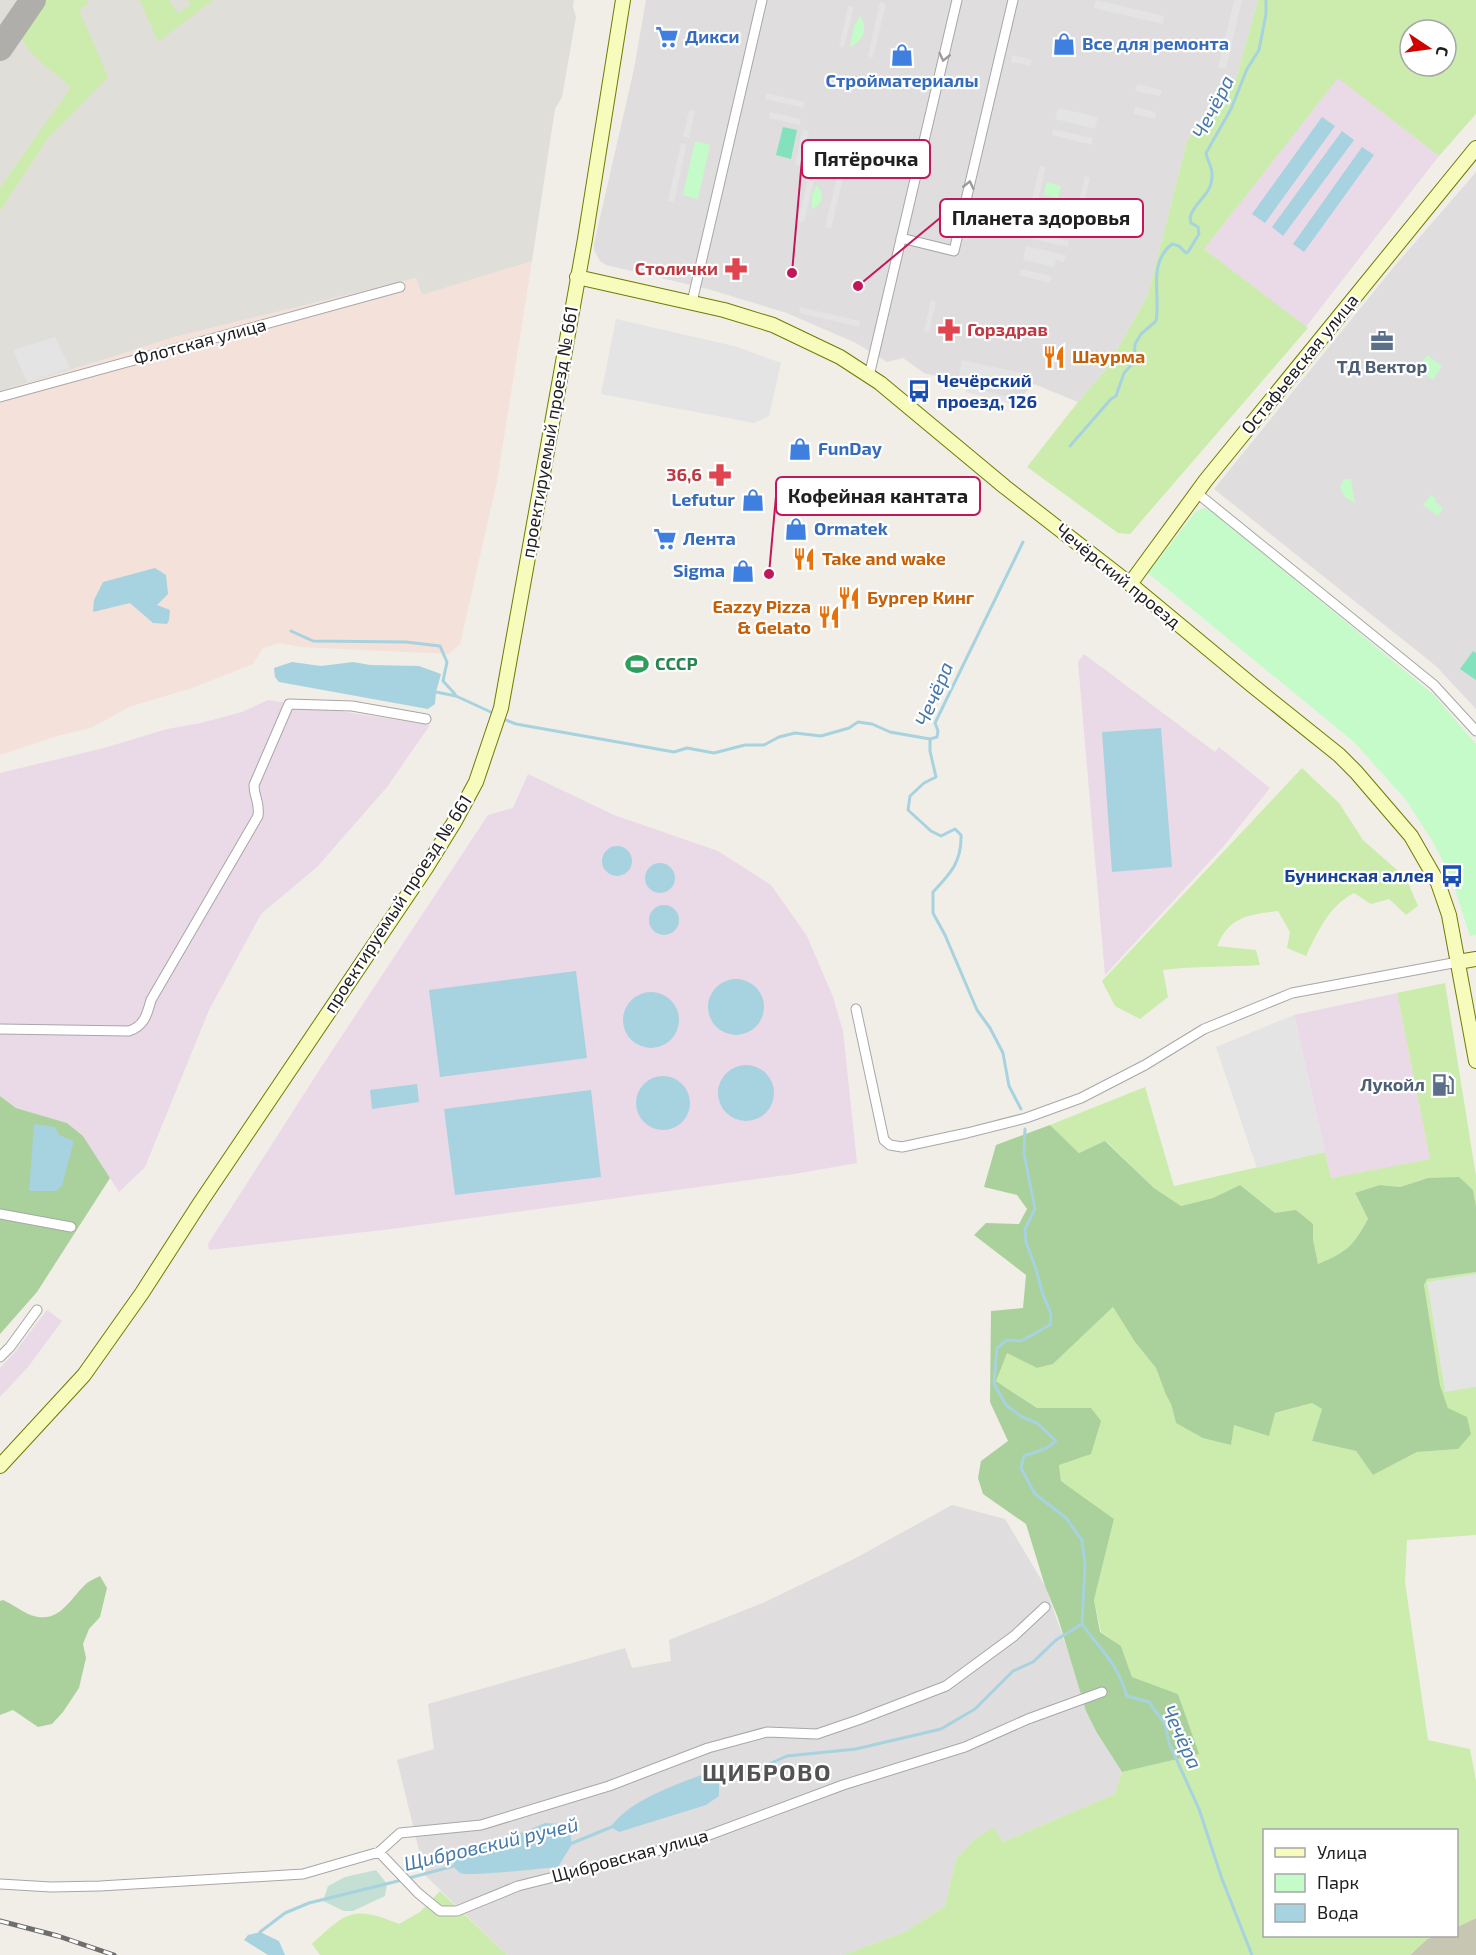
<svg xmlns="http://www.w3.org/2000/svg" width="1476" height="1955" font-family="'Exo 2',sans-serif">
	<rect width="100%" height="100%" fill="#f1eee7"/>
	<path fill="#dfdddd" d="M646,0H1258L1236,79L1187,141L1148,295L1105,371L1078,402L1034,384L1021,397L1019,405L966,392L968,384L924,373L903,358L887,362L856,343L787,313L708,289L606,265L600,261L594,250V244L634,69Z
		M1476,172V709L1436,666L1214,489L1393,268Z
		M952,1505L1005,1519L1045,1586L1097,1733L1122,1772L1115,1794L1003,1842L992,1828L973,1841L956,1859L945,1906L905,1932L844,1955H507L425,1875L397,1760L434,1749L428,1704L625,1648L632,1668L671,1661L669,1640L765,1602L854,1559Z"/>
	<path fill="#ead9e7" d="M1338,77L1439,156L1305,328L1204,249Z
		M1084,654L1215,752L1219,747L1270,788L1223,847L1105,975L1078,662Z
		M268,700L430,725L387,787L317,867L261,914L209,1010L145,1167L119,1192L83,1136L67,1123L16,1108L0,1096V773L104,748L167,729L201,723L242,712Z
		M528,774L614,815L718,851L771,885L807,936L833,997L843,1031L857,1163L794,1174L391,1229L209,1250L208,1244L320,1069L488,815L513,808Z
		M1397,993L1430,1159L1331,1178L1294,1015Z
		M47,1310L62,1321L28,1367L0,1397V1368L14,1353Z"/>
	<path fill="#f3e1da" d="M532,261L497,481L460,644L449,654L300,647L280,643L263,648L253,664L192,688L129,707L91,728L57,736L0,755V391L106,359L174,337L416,278L422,295Z"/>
	<path fill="#e0ded8" d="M0,0H574L573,7L576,17L562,97L555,109L532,261L422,295L416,278L174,337L106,359L0,391Z"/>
	<path fill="#c6c6b2" d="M1476,1918V1955H1410L1427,1939L1436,1936H1456L1457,1927Z"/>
	<path fill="#cbecac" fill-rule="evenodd" d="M43,0H87L88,4L79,10L108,77L48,138L0,211V188L71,87C59,75 19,50 22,32C24,22 37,9 43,0Z
		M140,0H169L178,13L191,5L188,0H213L158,42Z
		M1258,0H1476V114L1439,156L1338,78L1204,249L1308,328L1130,534L1118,533L1027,467L1078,402L1105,371L1148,295L1187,141L1236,79ZM1410,30H1446V66H1410Z
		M1302,768L1339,803L1363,840L1406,878L1418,906L1406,915L1389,899L1371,904L1354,893C1329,906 1318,931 1306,956L1287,948L1290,932L1278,911C1248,915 1230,916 1217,946L1256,950L1260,965C1227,967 1195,966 1163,970L1168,997L1140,1019L1115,1006L1102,981Z
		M1445,983L1476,1176V1206L1473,1190L1428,1178L1400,1187L1380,1185L1355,1194L1368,1219C1353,1246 1347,1252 1318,1264L1313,1239V1224L1275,1213L1240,1185L1213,1198L1181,1206L1154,1188L1106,1141L1079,1153L1050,1125L1145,1087L1174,1186L1325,1152L1331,1178L1430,1159L1397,993Z
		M1476,1272V1535L1407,1540L1405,1582L1428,1740L1470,1749L1476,1781V1918L1457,1927L1456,1830H1264V1936H1436L1427,1939L1410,1955H844L905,1932L945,1906L956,1859L973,1841L993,1827L1003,1842L1115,1794L1122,1772L1198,1754L1178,1694L1132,1677L1121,1646L1101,1632L1094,1600L1114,1519L1061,1481L1059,1464L1090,1408H1037L995,1380L1007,1352L1037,1368L1053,1364L1113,1307L1135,1342L1156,1368L1166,1395L1171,1404L1176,1423L1231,1445L1233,1425L1312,1403L1322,1409L1312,1441L1356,1451L1373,1475L1417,1452L1458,1449L1448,1408L1440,1385L1424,1285L1427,1279Z
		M440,1891L507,1955H320L312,1944C346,1912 353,1905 399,1924L420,1912Z"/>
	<path fill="#aad19b" d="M0,1096L16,1108L67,1123L83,1136L110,1178L37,1292L0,1334Z
		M1050,1125L1079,1153L1105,1141L1154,1188L1181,1206L1213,1198L1240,1185L1275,1213L1296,1210L1313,1224V1239L1318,1264C1347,1252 1353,1246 1368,1219L1355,1193L1380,1185L1400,1187L1428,1178L1459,1177L1473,1190L1476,1206V1272L1427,1279L1424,1285L1440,1385L1448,1408L1467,1417L1471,1434L1458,1449L1417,1452L1373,1475L1356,1451L1312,1441L1322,1409L1312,1403L1275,1413L1269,1436L1234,1425L1231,1445L1203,1438L1176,1423L1171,1404L1166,1395L1156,1368L1135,1342L1113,1307L1053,1364L1037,1368L1007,1353L996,1381L1037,1408H1091L1101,1421L1091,1454L1059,1465L1061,1481L1114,1519L1094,1600L1100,1632L1121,1646L1132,1677L1178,1694L1199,1754L1122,1772L1097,1733L1086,1711L1058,1618L1045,1586L1026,1524L983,1494L978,1478L981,1461L1008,1441L990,1402L991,1311L1023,1308L1026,1275L974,1235L986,1223L1019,1224L1027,1209L1017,1195L984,1187L996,1145Z
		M100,1576L107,1588L100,1617L89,1629L83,1644L86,1658L79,1688L63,1712L52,1724L38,1727L13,1710L0,1715V1601L3,1600C12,1604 20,1610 28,1614C59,1627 69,1599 87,1583C91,1580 96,1578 100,1576Z"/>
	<path fill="#c4dfd3" d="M376,1870L387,1884L385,1896L353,1911H344L323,1901L328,1886L345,1877Z"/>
	<path fill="#c4fbc9" d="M860,16C869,28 863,42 850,47L854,26Z
		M695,141L710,145L698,199L683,195Z
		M1047,182L1061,186L1058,198L1043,195Z
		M817,185C825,194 823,205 812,209V195Z
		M1427,355L1442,366L1433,380L1418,369Z
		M1344,479H1351L1355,504L1344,496L1340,487Z
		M1431,495L1436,499L1435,502L1443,508L1438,516L1423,505Z
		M1204,508L1212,511L1434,695L1476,744V935L1470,936L1451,877L1433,842L1406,800L1354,742L1148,573L1196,511Z"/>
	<path fill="#84e1be" d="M783,127L797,130L791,159L776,155Z
		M1473,651L1476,653V680L1460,669Z"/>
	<path fill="#e4e4e4" d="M1096,0L1164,16L1163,24L1094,8Z
		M1234,0H1242L1226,69L1218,67Z
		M880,2L886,4L873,58L868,56Z
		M848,6L854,7L844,48L839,47Z
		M1012,55L1032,60L1030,66L1011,62Z
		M1137,84L1162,90L1160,96L1135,91Z
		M766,93L805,102L804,108L765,99Z
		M1135,107L1156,112L1155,119L1133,114Z
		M1058,108L1098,117L1095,129L1055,119Z
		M689,110L695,111L689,138L683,137Z
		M770,112L801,119L800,125L769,118Z
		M803,129L809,131L801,166L795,164Z
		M1053,129L1093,138L1092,145L1052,135Z
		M681,143L687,144L674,202L668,201Z
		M814,153L820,155L804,222L798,221Z
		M841,160L847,161L831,229L825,227Z
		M1040,166L1046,167L1038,201L1032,199Z
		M1085,176L1090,178L1082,211L1077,210Z
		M1029,231L1069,241L1068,247L1028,238Z
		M1026,246L1066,255L1064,262L1056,260L1054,267L1023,260Z
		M1021,269L1052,276L1050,283L1019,275Z
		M931,300L936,302L929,332L924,331Z
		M800,307L860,321L859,327L799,313Z
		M616,319L738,347L781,363L769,416L754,423L601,394Z
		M55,337L70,368L27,382L13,350Z
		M962,360L1022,373L1018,388L959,375Z
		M968,387L1021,400L1019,405L966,392Z
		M1294,1015L1325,1152L1257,1168L1216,1047Z
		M1476,1274V1387L1445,1392L1427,1282Z"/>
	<path fill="#a7d2df" d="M1322,117L1335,126L1265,223L1252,214Z
		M1342,131L1354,140L1283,236L1272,227Z
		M1362,147L1374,155L1304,252L1293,244Z
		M155,568L166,575L168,594L157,605L170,610L169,620L167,624L153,623L130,603L93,612L94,600L103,582Z
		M292,662L321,666L353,662L370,665L419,666L441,674L436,692L435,704L428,709L279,682L275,677L274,668Z
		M1161,728L1172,867L1112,872L1102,732Z
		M602 861a15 15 0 1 1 30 0a15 15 0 1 1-30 0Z
		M645 878a15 15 0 1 1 30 0a15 15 0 1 1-30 0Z
		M649 920a15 15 0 1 1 30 0a15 15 0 1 1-30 0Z
		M576,971L587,1058L440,1077L429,990Z
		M708 1007a28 28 0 1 1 56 0a28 28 0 1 1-56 0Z
		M623 1020a28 28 0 1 1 56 0a28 28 0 1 1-56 0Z
		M718 1093a28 28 0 1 1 56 0a28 28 0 1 1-56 0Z
		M636 1103a27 27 0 1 1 54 0a27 27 0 1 1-54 0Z
		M417,1084L419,1102L372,1109L370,1090Z
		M591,1090L601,1177L455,1195L444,1109Z
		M34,1124L55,1127L59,1135L74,1141L62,1186L56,1191H29Z
		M704,1774H713L719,1781V1796L706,1805L619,1832L611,1827C628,1801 675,1785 704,1774Z
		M545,1823L561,1824L570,1833L572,1844L558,1867C544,1868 468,1877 460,1873C457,1871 455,1868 453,1866L456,1855L498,1838L521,1833Z
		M260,1932L279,1941L285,1955H268L244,1940L248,1935Z"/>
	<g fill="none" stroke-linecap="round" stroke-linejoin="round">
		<path stroke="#a7d2df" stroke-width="3" d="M1070,446L1111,399L1116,396L1124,373L1134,362L1135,344L1141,334L1156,321C1161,295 1147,264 1172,244L1179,246L1186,253L1188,252L1199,234L1198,227L1191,223L1190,217C1195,201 1212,195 1212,176C1213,167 1207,161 1206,153L1231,109L1247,69L1259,50L1266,14V0
			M291,631L313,641L406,642L440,646L447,662L443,681L455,694
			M436,692L456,696L495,714
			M501,718L516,724L674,752L687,748L714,753L745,745H764L779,737L795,733L821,736L849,728L858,722L872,724L890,732L930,739
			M930,739V751L936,777L924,783L910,796L908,810L931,831L941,836L955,829L961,835C962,862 950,874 933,892V913L945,935L977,1010L990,1028L1003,1053L1009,1086L1021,1109
			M930,739L937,737L938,731L935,723L1023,542
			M1025,1129L1024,1154L1035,1209L1025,1229L1026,1242L1036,1269L1042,1292L1051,1314L1050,1325L1021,1341L1007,1340L997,1348L994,1384L1006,1405L1022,1417L1037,1423L1056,1441L1047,1448L1024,1456L1021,1468L1035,1494L1066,1518L1082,1540L1085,1565L1082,1624C1102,1652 1116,1661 1127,1696L1149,1702L1165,1724L1169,1743L1199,1809L1222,1879L1252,1955
			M716,1782L749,1773L787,1756L856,1749L941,1729L975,1709L1013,1671L1033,1662L1056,1640L1082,1624
			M570,1844L614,1826
			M409,1878L454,1866
			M260,1932L285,1913L309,1903L402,1880"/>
		<path stroke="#b0aeaa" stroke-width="26" d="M0,48L33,0"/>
		<g stroke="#a7a7a7" stroke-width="11">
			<path id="street" d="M901,238L954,251L1013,0
				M692,302L762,0
				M869,376L957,0
				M0,397L400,287
				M1197,493L1434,685L1476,731
				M856,1009L884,1140L890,1145L902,1147L967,1133L1026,1118L1081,1098L1145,1065L1204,1029L1292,993L1458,962
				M0,1029L129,1031C144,1026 147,1015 151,1000L258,816C260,800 254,799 254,785L289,704L352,706L426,719
				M0,1214L71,1227
				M0,1357L10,1347L37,1310
				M379,1852L418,1893L440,1911H457L518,1886L685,1844L843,1785L965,1747L1028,1719L1102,1692
				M0,1884L51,1887L100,1886L303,1874L379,1852L400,1833L481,1825L609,1786L708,1748L767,1732L817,1734L858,1720L946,1686L1014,1636L1045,1607"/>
		</g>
		<g stroke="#6e7c03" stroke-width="16">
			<path id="secondary" d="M577,277L724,310L773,325L840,357L880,383L1005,487L1130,584L1253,686L1339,755L1356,772L1411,836L1438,883L1449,915L1476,1061
				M1130,584L1206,480L1476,148
				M1458,962L1476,959
				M0,1466L84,1375L142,1293L200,1203L426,868L455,821L476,782L501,708L585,239L623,0"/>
		</g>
		<use href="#street" stroke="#fff" stroke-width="9"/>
		<use href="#secondary" stroke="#f7fbbb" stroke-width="14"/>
		<g stroke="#6e6e6e" stroke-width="5">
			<path id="rail" d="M0,1921L58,1936L114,1955"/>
		</g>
		<use href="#rail" stroke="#fff" stroke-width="3" stroke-dasharray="9" stroke-linecap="butt"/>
	</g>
	<defs><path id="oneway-chevron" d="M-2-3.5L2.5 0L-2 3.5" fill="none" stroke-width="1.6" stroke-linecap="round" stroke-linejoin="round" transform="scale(1.5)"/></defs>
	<g stroke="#9b9b9b">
		<use href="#oneway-chevron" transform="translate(944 57) rotate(103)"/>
		<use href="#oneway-chevron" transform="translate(969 185) rotate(-77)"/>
	</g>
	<defs>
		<g id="supermarket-bare" transform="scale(1.8)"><path d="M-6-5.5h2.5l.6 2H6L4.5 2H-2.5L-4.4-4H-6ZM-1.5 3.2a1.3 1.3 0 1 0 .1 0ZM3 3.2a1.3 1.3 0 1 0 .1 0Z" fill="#3f7fe0" stroke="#fff" stroke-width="2.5" paint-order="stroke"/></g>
		<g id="shop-bare" transform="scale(1.8)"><path d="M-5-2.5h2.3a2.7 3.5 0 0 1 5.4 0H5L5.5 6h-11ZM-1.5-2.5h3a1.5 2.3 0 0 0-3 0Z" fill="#3f7fe0" stroke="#fff" stroke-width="2.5" paint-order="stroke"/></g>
		<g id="pharmacy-bare" transform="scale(1.8)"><path d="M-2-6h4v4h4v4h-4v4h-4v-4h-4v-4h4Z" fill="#e0444e" stroke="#fff" stroke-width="2.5" paint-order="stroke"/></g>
		<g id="office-bare" transform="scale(1.8)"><path d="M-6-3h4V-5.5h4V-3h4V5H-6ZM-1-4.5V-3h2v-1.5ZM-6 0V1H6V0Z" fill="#5c6f8a" stroke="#fff" stroke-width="2.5" paint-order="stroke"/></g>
		<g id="restaurant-bare" transform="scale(1.8)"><path d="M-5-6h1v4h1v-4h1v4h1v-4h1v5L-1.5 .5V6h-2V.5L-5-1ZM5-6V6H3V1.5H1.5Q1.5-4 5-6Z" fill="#e8710a" stroke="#fff" stroke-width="2.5" paint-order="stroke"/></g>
		<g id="bus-bare" transform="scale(1.8)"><path d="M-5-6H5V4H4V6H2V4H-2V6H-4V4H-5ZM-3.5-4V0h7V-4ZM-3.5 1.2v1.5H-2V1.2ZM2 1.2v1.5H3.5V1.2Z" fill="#1a4fb4" stroke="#fff" stroke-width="2.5" paint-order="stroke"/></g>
		<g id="stadium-bare" transform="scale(1.8)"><path d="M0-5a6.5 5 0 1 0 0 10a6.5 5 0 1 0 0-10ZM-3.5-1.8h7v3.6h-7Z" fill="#2e9e5b" stroke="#fff" stroke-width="2.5" paint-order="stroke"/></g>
		<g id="fuel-bare" transform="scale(1.8)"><path d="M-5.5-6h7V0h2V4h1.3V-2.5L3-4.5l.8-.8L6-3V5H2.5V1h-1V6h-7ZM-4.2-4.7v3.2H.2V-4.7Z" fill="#5c6f8a" stroke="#fff" stroke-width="2.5" paint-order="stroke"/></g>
	</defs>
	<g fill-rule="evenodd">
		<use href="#supermarket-bare" x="667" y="37"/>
		<use href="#shop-bare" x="1064" y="44"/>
		<use href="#shop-bare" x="902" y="55"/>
		<use href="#pharmacy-bare" x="736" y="269"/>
		<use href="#pharmacy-bare" x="949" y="330"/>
		<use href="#office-bare" x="1382" y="341"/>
		<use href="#restaurant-bare" x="1054" y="357"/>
		<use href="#bus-bare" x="919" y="391"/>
		<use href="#shop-bare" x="800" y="449"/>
		<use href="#pharmacy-bare" x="720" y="475"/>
		<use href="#shop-bare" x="753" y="500"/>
		<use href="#shop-bare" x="796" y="529"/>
		<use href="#supermarket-bare" x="665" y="539"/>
		<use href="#restaurant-bare" x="804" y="559"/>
		<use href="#shop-bare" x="743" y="571"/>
		<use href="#restaurant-bare" x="849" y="598"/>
		<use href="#restaurant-bare" x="829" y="617"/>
		<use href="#stadium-bare" x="637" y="664"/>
		<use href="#bus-bare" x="1452" y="876"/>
		<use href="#fuel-bare" x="1443" y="1085"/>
	</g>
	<g text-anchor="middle" stroke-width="4.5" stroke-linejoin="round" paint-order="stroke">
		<g font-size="18" font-weight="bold" fill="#366cbe" stroke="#fff" text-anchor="start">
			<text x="685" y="43">Дикси</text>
			<text x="1082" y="50">Все для ремонта</text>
			<text x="902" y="87" text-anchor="middle">Стройматериалы</text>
			<text x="818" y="455">FunDay</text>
			<text x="735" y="506" text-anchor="end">Lefutur</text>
			<text x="814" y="535">Ormatek</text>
			<text x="683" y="545">Лента</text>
			<text x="725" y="577" text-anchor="end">Sigma</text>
		</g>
		<g font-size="18" font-weight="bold" fill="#be3a42" stroke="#fff" text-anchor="end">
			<text x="718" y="275">Столички</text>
			<text x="967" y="336" text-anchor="start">Горздрав</text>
			<text x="702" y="481">36,6</text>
		</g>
		<g font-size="18" fill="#202020" stroke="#fff">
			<text transform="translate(200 342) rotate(-15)" y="6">Флотская улица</text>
			<text transform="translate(1300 364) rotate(-51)" y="6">Остафьевская улица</text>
			<text transform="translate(550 432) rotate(-80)" y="6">проектируемый проезд № 661</text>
			<text transform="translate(1118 576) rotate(39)" y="6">Чечёрский проезд</text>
			<text transform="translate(398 904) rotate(-57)" y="6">проектируемый проезд № 661</text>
			<text transform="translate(630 1856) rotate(-15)" y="6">Щибровская улица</text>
		</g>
		<g font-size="18" font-weight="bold" fill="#c56008" stroke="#fff" text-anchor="start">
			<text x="1072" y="363">Шаурма</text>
			<text x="822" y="565">Take and wake</text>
			<text x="867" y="604">Бургер Кинг</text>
			<text x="811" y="613" text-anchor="end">Eazzy Pizza<tspan x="811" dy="21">&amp; Gelato</tspan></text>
		</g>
		<g font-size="18" font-weight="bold" fill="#4e5e75" stroke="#fff">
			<text x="1382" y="373">ТД Вектор</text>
			<text x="1425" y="1091" text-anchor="end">Лукойл</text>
		</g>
		<g font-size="18" font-weight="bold" fill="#164399" stroke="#fff" text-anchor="start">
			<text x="937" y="387">Чечёрский<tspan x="937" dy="21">проезд, 126</tspan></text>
			<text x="1434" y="882" text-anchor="end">Бунинская аллея</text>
		</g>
		<g font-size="18" font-weight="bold" fill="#27864d" stroke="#fff" text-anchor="start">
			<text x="655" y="670">СССР</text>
		</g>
		<g font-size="20" font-style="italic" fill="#4779ab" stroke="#fff">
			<text transform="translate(1213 107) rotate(-63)" y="7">Чечёра</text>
			<text transform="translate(934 694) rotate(-67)" y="7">Чечёра</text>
			<text transform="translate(1182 1737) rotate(65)" y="7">Чечёра</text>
			<text transform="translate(491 1844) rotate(-13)" y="7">Щибровский ручей</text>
		</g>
		<g font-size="24" font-weight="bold" letter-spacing="1.5" fill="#535353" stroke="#fff">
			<text x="767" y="1781">ЩИБРОВО</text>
		</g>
	</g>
	<path fill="none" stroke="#c2185b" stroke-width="2" d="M792 273L802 159M858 286L940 218M769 574L776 496"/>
	<g fill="#c2185b" stroke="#fff" stroke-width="2">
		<circle cx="792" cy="273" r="6"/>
		<circle cx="858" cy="286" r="6"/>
		<circle cx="769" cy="574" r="6"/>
	</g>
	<g fill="#fff" stroke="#c2185b" stroke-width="2">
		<rect x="802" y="140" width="128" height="38" rx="6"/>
		<rect x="940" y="199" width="203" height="38" rx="6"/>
		<rect x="776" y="477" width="204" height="38" rx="6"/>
	</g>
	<g font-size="20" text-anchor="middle" font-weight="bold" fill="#202020">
		<text x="866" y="166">Пятёрочка</text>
		<text x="1041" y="225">Планета здоровья</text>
		<text x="878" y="503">Кофейная кантата</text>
	</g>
	<rect x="1263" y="1829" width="195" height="108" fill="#ffffff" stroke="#a6a6a6" stroke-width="1.5"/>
	<rect x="1275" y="1848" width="30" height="9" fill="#f7fbbb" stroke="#a6a6a6" stroke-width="1.5"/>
	<text x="1317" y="1859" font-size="18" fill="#202020">Улица</text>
	<rect x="1275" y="1874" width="30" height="18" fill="#c4fbc9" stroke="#a6a6a6" stroke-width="1.5"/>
	<text x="1317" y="1889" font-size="18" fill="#202020">Парк</text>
	<rect x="1275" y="1904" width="30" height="18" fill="#a7d2df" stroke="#a6a6a6" stroke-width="1.5"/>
	<text x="1317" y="1919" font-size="18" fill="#202020">Вода</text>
	<g transform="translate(1428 48) rotate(103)"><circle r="28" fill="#ffffff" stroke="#a6a6a6" stroke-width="1.5"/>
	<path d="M0-4.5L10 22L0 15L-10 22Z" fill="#d10100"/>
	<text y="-9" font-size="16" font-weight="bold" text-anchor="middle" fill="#202020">С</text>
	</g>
</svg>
